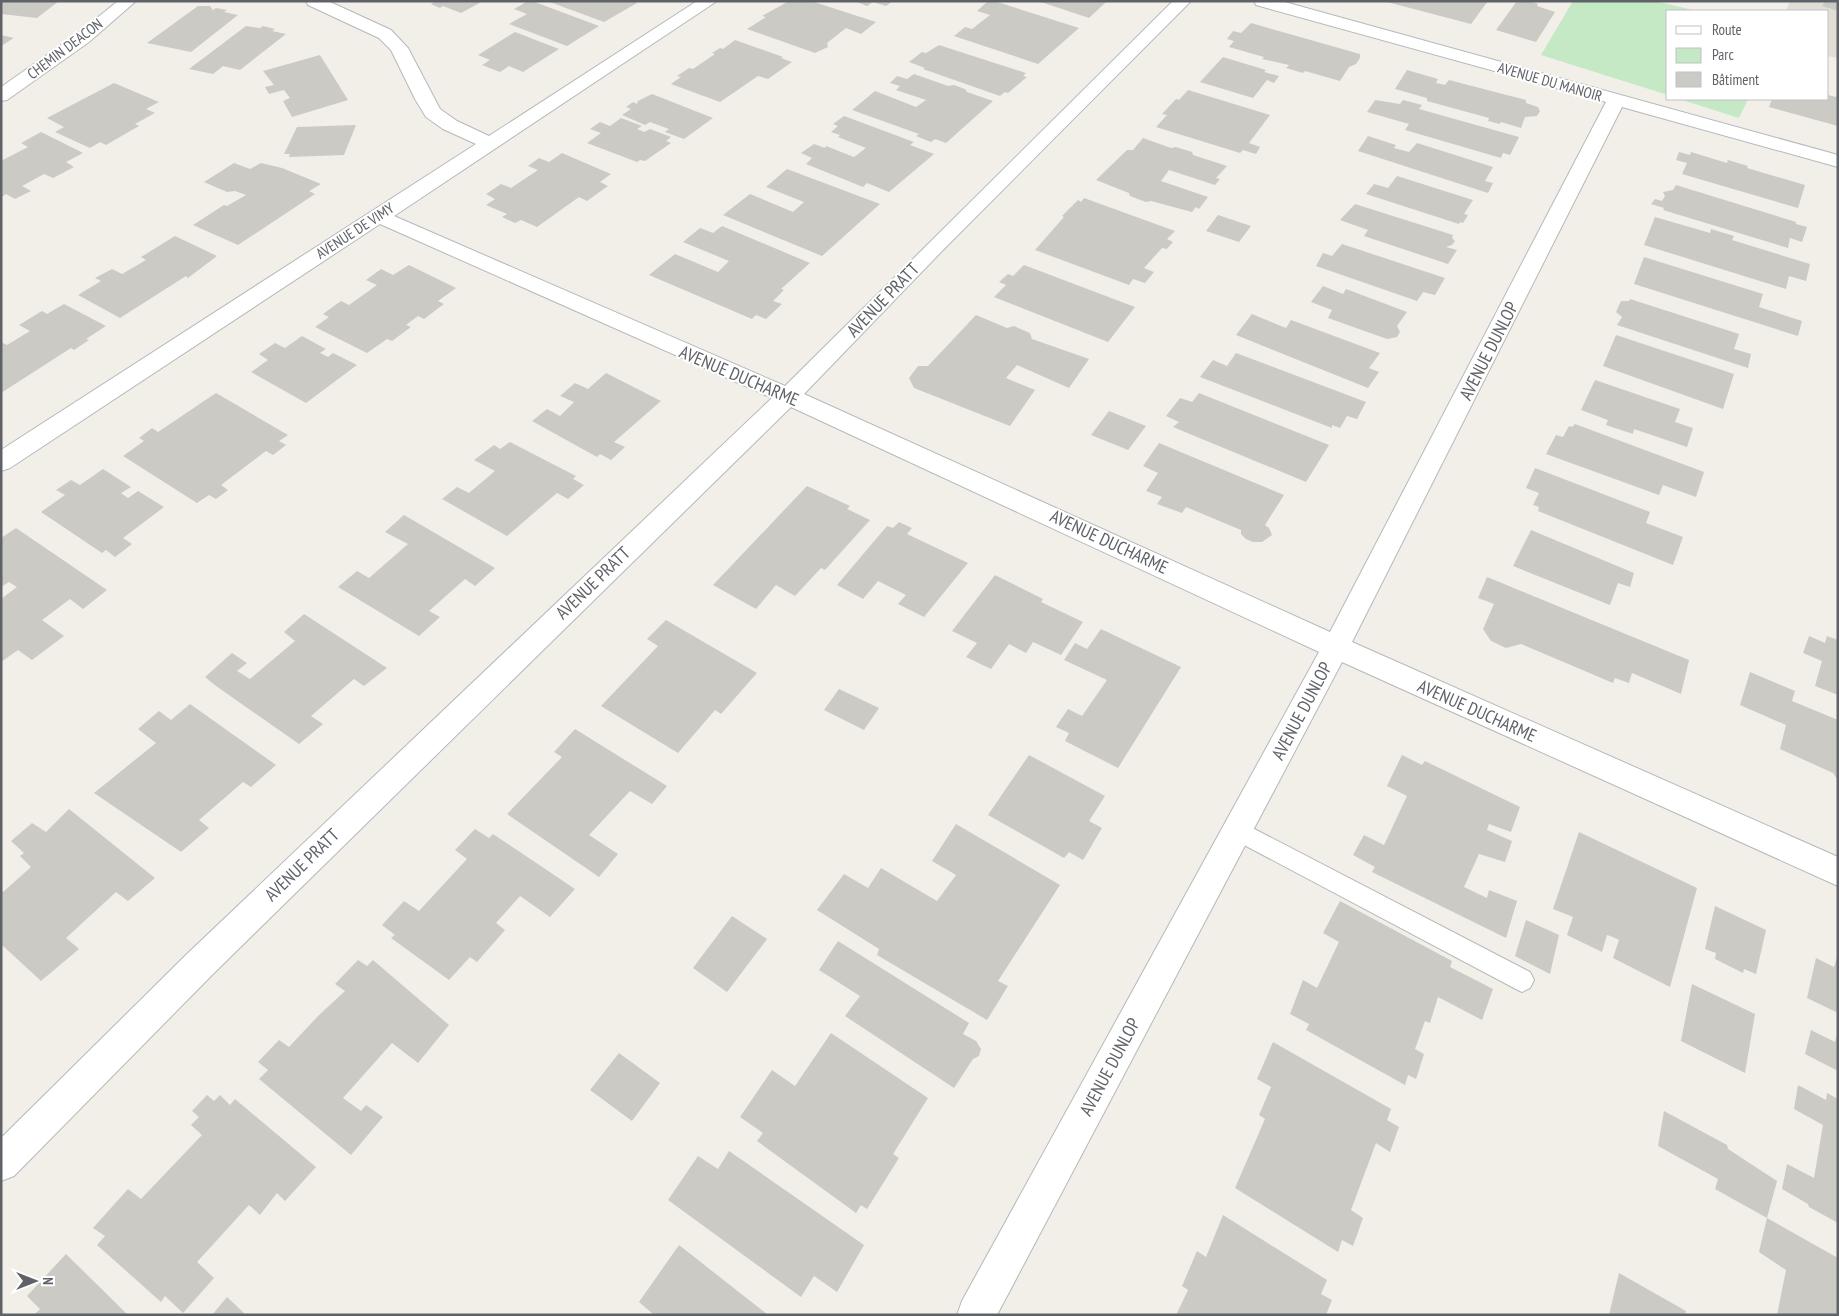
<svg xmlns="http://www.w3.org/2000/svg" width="1839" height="1316" font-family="'PT Sans Narrow',sans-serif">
	<rect width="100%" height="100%" fill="#f1efe8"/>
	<path fill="#e1ded6" d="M1790,1H1838V58L1828,56V11H1786Z"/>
	<path fill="#c5e8c5" d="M1573,1H1655L1697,11H1668V95L1541,55Z
		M1679,99H1748L1739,118Z"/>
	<path fill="#cccac5" d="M1,1H59L37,18L1,14Z
		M435,1H483L461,13L443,6L440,8L431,4Z
		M528,1H532L599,26L567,46L509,24L527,14L514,9Z
		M547,1H635L637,3L604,22Z
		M789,1H811L876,22L861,34L846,28L827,43L828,47L815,53L747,29L766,17L762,16Z
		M854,1H893L886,6L873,2L867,6Z
		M988,1H994L1079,28L1038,64L954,36L965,27L972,29L990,15L977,11Z
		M1038,1H1107L1089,18Z
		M1488,1L1471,24L1387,2V1Z
		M1517,1H1529L1538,4L1537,6L1555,12L1536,42L1496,30Z
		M1825,1H1838V11L1822,6Z
		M198,6H210L213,10L216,8L227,10L224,12L238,15L191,52L147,43Z
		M1251,23L1360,54V58L1356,64L1349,67L1340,81L1305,71L1303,73L1286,68L1289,65L1262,59L1264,57L1229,47L1234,41L1227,39L1233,31L1241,33Z
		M246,26L260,28L263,26L275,29L272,31L286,34L240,70L223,66L213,74L189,69Z
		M515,32L559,49L523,72L509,66L500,72L482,65L490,60L478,55Z
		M1,35L14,38L1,46Z
		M735,40L783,57L781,58L792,62L768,79L758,76L720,102L671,84L681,77L677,76L689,68L693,69L715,54L712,53L720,48L723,49Z
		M939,45L1026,73L1023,76L1027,77L1008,93L1005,92L1000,96L923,69L925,68L909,62L922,52L926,53Z
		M320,55L348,100L292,117L283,101L290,98L284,90L269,94L265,87L274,85L263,71Z
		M1223,57L1266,70L1264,72L1279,76L1274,83L1267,80L1253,98L1200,82Z
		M1407,70L1438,79L1436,83L1445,85L1449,80L1526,100V103L1538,107L1540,111L1537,116L1525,117L1521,128L1501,122L1500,124L1488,121L1489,118L1427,101V98L1395,89Z
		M914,74L948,86L954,85L965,89L967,92L993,101L946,143L935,139L931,142L916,136L919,134L852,110L875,91L916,107L926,100L896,90L900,86L890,83L897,76L907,79Z
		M114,83L159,102L146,109L155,113L135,124L139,126L106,145L100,142L90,148L55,132L64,127L47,118Z
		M1188,90L1270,115L1249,143L1260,147L1256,154L1243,150L1240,153L1156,127L1167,115L1162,114L1176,99L1179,100Z
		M1838,92V126L1769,107L1772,99H1828V95L1836,97Z
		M652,94L713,118L684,139L665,132L669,129L650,122L645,125L622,115L631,109L626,107L633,102L637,104L638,101Z
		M1375,100L1400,104L1403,100L1422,105L1419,109L1519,137L1510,155L1503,153L1501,158L1405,130L1409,124L1367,112Z
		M844,116L914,142L910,145L934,154L889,192L867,183L863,187L806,164L812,158L801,153L814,144L825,148L826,146L854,157L866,148L838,137L840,135L831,132L838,126L833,124Z
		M621,118L642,126L637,129L644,132L650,129L671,137L666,141L671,143L645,161L640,160L637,162L587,143L601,133L590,129L600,122L610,126Z
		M356,125L344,155L289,157L290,154H284L297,127Z
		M41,132L83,153L66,162L74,167L53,178L44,174L22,186L31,191L15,199L6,194L1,197V161L28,147L21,143Z
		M1368,136L1396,145L1394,148L1409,152L1417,143L1493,167L1485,181L1493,183L1488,193L1358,151Z
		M1143,138L1171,148L1176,147L1192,152L1193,155L1227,166L1216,178L1220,179L1215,185L1169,170L1161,181L1208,197L1199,209L1196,207L1192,212L1151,201L1146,202L1130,196L1129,193L1096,180L1127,150H1133Z
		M1679,152L1690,155L1691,152L1727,163L1728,160L1748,166L1747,168L1805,185L1798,208L1682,174L1687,163L1676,160Z
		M562,153L611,174L600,182L608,186L587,201L579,197L537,227L521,220L515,223L502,217L507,214L486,205L495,199L486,194L501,184L511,188L538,170L528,166L539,158L549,162Z
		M234,163L250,169L261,163L282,168L321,184L309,191L315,194L238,245L193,225L224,205L227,206L246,195L235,191L227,192L204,182Z
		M787,169L880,204L822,256L723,215L750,194L793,212L804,202L766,187Z
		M1397,176L1473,200L1464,214L1468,215L1463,223L1460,222L1459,224L1366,194L1374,184L1388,188Z
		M1676,185L1796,222V224L1807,227L1802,242L1790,238L1788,248L1663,210L1664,208L1651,204L1655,199L1662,201L1665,196L1663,192L1673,190Z
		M1084,198L1175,231L1167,239L1173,242L1167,249L1162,248L1144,268L1154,272L1145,283L1133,279L1129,285L1035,250L1064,217L1062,216L1078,200L1081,202Z
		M1355,204L1453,235L1452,238L1455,241L1452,245L1446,247L1457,250L1448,264L1364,236L1368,230L1340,220Z
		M1218,215L1251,226L1239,242L1206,231Z
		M1655,217L1710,233L1711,229L1734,236L1732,240L1810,264L1806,281L1789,276L1786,289L1644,245Z
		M722,226L810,263L781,289L784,290L773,301L782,304L766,319L756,315L752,319L649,275L675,254L718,272L729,261L683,242L700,228L713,233Z
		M175,236L217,256L188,278L186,276L120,318L78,295L101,281L95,278L112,269L122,274L146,260L141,257Z
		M1342,244L1445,278L1435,295L1423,292L1417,301L1316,266L1323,253L1332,256Z
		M1644,257L1763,294L1759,307L1802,321L1798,336L1634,284Z
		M409,265L456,288L438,301L444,304L424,319L418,316L406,325L411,327L392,341L387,339L367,353L315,327L329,317L323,314L341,301L349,305L377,285L366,280L381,269L393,275Z
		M1024,265L1135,307L1108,342L994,297L1006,285L999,282L1008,274L1013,276Z
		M1323,286L1343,294L1346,289L1407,312L1397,326L1400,332L1397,337L1387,339L1328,318L1332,310L1311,302Z
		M1630,299L1739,334L1734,349L1751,354L1748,368L1617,325L1622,317L1616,312L1621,301H1629Z
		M64,304L106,326L86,339L89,340L74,350L71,348L1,393V342L7,345L30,331L19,325L42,311L47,314Z
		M1252,314L1286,328L1291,320L1380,353L1369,368L1379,372L1368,388L1236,335Z
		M976,315L1007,328L1014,326L1030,333L1032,339L1089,359L1069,388L1017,365L1006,378L1035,390L1010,426L914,388L909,378L918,366H928Z
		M1616,335L1734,374L1723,409L1603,366Z
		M302,336L326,349L320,353L328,357L333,353L357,365L306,403L251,372L268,360L259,354L275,343L285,348Z
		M1236,353L1366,402L1357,419L1347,416L1340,428L1332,425V428L1200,377L1213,360L1227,366Z
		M606,373L661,401L614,442L625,447L611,460L600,454L597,457L532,421L547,409L560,416L574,402L560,396L575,383L588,389Z
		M1595,380L1680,409L1675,422L1693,428L1687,447L1634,429L1633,434L1606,425L1608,420L1581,410Z
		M216,393L288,435L279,441L286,445L273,455L266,451L221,485L228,490L216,499L209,495L197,503L123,456L144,441L139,438L152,428L158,432Z
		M1199,393L1329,445L1306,482L1173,427L1179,422L1166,416L1180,398L1192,402Z
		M1109,411L1146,426L1128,450L1091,435Z
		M1575,424L1704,472L1696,497L1663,485L1659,495L1546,454L1556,435L1563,437L1569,426L1572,427Z
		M510,442L576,476L573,479L584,485L568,499L557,493L507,536L442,499L457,487L469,493L495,471L474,460L494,445L500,449Z
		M1159,443L1284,495L1265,525L1269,528L1272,535L1262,542H1253L1246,539L1241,534V530L1186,507L1182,513L1157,504L1162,497L1146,491L1158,473L1143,466Z
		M1535,468L1650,512L1646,523L1683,537L1673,565L1538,511L1539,507L1533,505L1539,493L1526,488Z
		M103,469L131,487L121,493L128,498L138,491L164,507L123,538L132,544L115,557L106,550L102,553L41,512L65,495L56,490L71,480L80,485Z
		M807,486L850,506L847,509L870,520L825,570L821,568L795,596L776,585L756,609L713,585Z
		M404,515L495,568L475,586L465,579L429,611L440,617L419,636L338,587L357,571L369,578L408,544L385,532Z
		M899,522L912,528L907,534L968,563L924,617L898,604L906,595L878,581L863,599L837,585L887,526L893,528Z
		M16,528L107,590L83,609L70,599L42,620L64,636L32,660L18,650L1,662V599L17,587L9,582L1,587V538Z
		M1531,530L1634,573L1630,587L1618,583L1610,605L1513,566Z
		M995,575L1043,599L1041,602L1083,622L1061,655L1033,642L1026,653L1009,644L991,669L966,657L977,643L952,631Z
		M1487,577L1689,660L1681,694L1632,673L1629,683L1615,678L1613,683L1521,644L1506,648L1491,641L1483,629L1494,604L1478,598Z
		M304,614L387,668L364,686L354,679L311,716L323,724L299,744L216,686L205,677L232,653L247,663L237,671L250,679L295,641L284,632Z
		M666,620L757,673L721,714L715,710L678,753L601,706L658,646L647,639Z
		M1101,629L1181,667L1118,768L1065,741L1069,733L1056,727L1068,709L1082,716L1107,680L1064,660L1075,643L1087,649Z
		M1809,636L1825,643L1827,636L1838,640V695L1815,686L1822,661L1803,653Z
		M1750,672L1795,691L1792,701L1838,720V780L1833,773L1780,749L1786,725L1740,705Z
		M839,689L879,708L864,730L824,710Z
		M190,704L276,765L251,787L243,782L199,820L209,828L181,852L94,793L156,743L138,729L159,711L171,720Z
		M575,729L667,786L652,804L630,791L589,835L618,854L599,877L507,814L562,757L554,752Z
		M1029,755L1105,796L1089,821L1102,828L1083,860L1069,852L1064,858L988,815Z
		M1402,755L1422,765L1425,761L1520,807L1511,832L1489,824L1487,830L1512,841L1505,862L1479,854L1464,887L1487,898L1489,890L1517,901L1506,938L1372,872L1375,867L1353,855L1364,835L1384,845L1407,796L1387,786Z
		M69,809L155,878L128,901L116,892L66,938L79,949L41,981L1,944V890L3,892L31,867L20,856L24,853L11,841L32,823L46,832Z
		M956,824L1060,885L998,981L1008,986L987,1020L877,955L879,949L817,910L844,874L868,888L881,868L937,901L956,875L932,861Z
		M475,829L489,838L493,834L575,889L550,917L520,896L496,923L505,930L477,962L470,957L449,980L391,938L395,935L382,925L404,901L419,911L467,859L455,850Z
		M1579,832L1697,888L1670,987L1613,958L1619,940L1613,937L1607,935L1602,952L1567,935L1573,917L1553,909Z
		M1340,901L1452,961L1450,967L1493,989L1482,1020L1438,997L1430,1023L1425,1021L1415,1049L1424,1054L1416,1079L1408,1075L1405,1085L1306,1030L1309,1024L1290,1014L1303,980L1317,988L1339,942L1323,933Z
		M1715,906L1766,930L1756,974L1744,969L1743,973L1715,959L1716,953L1705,949Z
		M732,916L767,939L727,992L693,968Z
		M1526,920L1559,935L1550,974L1515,956Z
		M838,941L969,1023L963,1034L976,1041L981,1049L979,1056L973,1059L954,1088L845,1016L860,996L819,970Z
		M1838,954V1013L1807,998L1816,958L1834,967Z
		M358,960L367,966L373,960L449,1025L418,1063L392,1043L343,1098L361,1111L366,1105L383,1117L351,1155L259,1079L268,1070L258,1062L279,1040L289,1047L318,1016L345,991L335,984Z
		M1692,984L1755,1014L1745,1073L1681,1041Z
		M1811,1030L1835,1042L1838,1031V1071L1805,1054Z
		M831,1033L928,1098L893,1154L899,1158L867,1209L861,1205L856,1213L757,1141L763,1133L740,1117L772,1070L795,1086Z
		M1273,1042L1391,1109L1387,1120L1399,1127L1390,1152L1376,1143L1351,1210L1363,1218L1353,1246L1342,1240L1338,1252L1235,1188L1265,1119L1259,1115L1271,1087L1257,1079Z
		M619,1053L660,1083L632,1121L590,1090Z
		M1798,1085L1826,1100L1827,1093L1838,1099V1223L1809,1207L1808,1204L1782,1189L1787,1164L1814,1178L1823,1125L1794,1109Z
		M207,1095L214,1101L220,1095L230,1105L235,1099L316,1167L285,1201L277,1193L260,1215L249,1205L197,1262L214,1278L183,1313L165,1296L161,1302L97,1245L105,1236L93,1228L128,1189L141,1199L202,1135L191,1125L199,1117L192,1111Z
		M1664,1111L1727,1145L1728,1149L1777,1181L1767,1218L1838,1258V1315H1777L1786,1270L1759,1252L1767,1218L1715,1189L1718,1179L1658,1146Z
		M729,1151L864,1245L837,1292L814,1276L801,1297L668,1200L698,1156L718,1169Z
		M1223,1215L1327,1280L1321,1294L1332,1300L1326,1315H1176L1188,1290L1182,1286L1197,1251L1206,1257Z
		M679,1245L768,1315H654L639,1302Z
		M66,1254L128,1315H34L40,1309L27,1296Z
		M1619,1273L1686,1311L1685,1315H1609Z
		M227,1297L246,1315H212Z"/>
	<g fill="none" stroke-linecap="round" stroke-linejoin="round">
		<g stroke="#b5b8bc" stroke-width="2">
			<path id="lane" d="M1237,820L1530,972L1534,980L1530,988L1522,992L1514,988L1229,837L1226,830L1229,823Z"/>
		</g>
		<g stroke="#b5b8bc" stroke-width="2">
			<path id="street" d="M118,1H136L89,42L7,100L1,101V87L77,34Z
				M306,1H328L391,30L408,48L440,109L457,121L489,136L697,1H717L394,216L785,386L1173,1H1191L942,251L804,394L1330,632L1606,102L1256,5L1254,1H1281L1838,155V167L1622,107L1352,642L1838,857V886L1342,662L997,1315H957L962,1301L1319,652L791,407L212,975L14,1176L1,1181V1138L188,953L772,398L380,224L10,468L1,471V450L476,144L443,129L426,117L415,99L391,50L379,38L308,5Z"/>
		</g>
		<use href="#lane" fill="#fff" fill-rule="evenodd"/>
		<use href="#street" fill="#fff" fill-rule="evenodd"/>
	</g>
	<g text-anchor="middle" stroke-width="4" stroke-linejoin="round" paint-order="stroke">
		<g font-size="15" fill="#5f6368" stroke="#fff">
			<text transform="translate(65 49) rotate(-37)" y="5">CHEMIN DEACON</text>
			<text transform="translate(1550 82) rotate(16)" y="5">AVENUE DU MANOIR</text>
			<text transform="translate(355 231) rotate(-33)" y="5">AVENUE DE VIMY</text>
		</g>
		<g font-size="18" fill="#5f6368" stroke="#fff">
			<text transform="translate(883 300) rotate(-46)" y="6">AVENUE PRATT</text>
			<text transform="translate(1489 351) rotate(-63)" y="6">AVENUE DUNLOP</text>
			<text transform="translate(739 376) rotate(23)" y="6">AVENUE DUCHARME</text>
			<text transform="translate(1109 542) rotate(25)" y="6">AVENUE DUCHARME</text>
			<text transform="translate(593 583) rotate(-44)" y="6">AVENUE PRATT</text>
			<text transform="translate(1302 711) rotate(-62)" y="6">AVENUE DUNLOP</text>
			<text transform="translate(1477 711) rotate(24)" y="6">AVENUE DUCHARME</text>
			<text transform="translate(302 865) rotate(-44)" y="6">AVENUE PRATT</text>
			<text transform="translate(1110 1067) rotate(-62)" y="6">AVENUE DUNLOP</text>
		</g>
	</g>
	<rect width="1839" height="1316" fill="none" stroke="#5f6368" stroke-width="5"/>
	<rect x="1666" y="10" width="162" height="90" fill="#ffffff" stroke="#bfc1c3"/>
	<rect x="1676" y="26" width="25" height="8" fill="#ffffff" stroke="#bfc1c3"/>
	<text x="1712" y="35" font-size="15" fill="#5f6368">Route</text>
	<rect x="1676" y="48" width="25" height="15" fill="#c5e8c5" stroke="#bfc1c3"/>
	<text x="1712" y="60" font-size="15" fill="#5f6368">Parc</text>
	<rect x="1676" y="72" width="25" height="15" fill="#cccac5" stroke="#bfc1c3"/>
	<text x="1712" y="85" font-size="15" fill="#5f6368">Bâtiment</text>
	<g transform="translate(35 1281) rotate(90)" stroke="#ffffff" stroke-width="4" paint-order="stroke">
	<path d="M0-4L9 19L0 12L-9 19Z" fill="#5f6368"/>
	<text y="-8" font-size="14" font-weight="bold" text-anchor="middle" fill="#5f6368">N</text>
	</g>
</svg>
